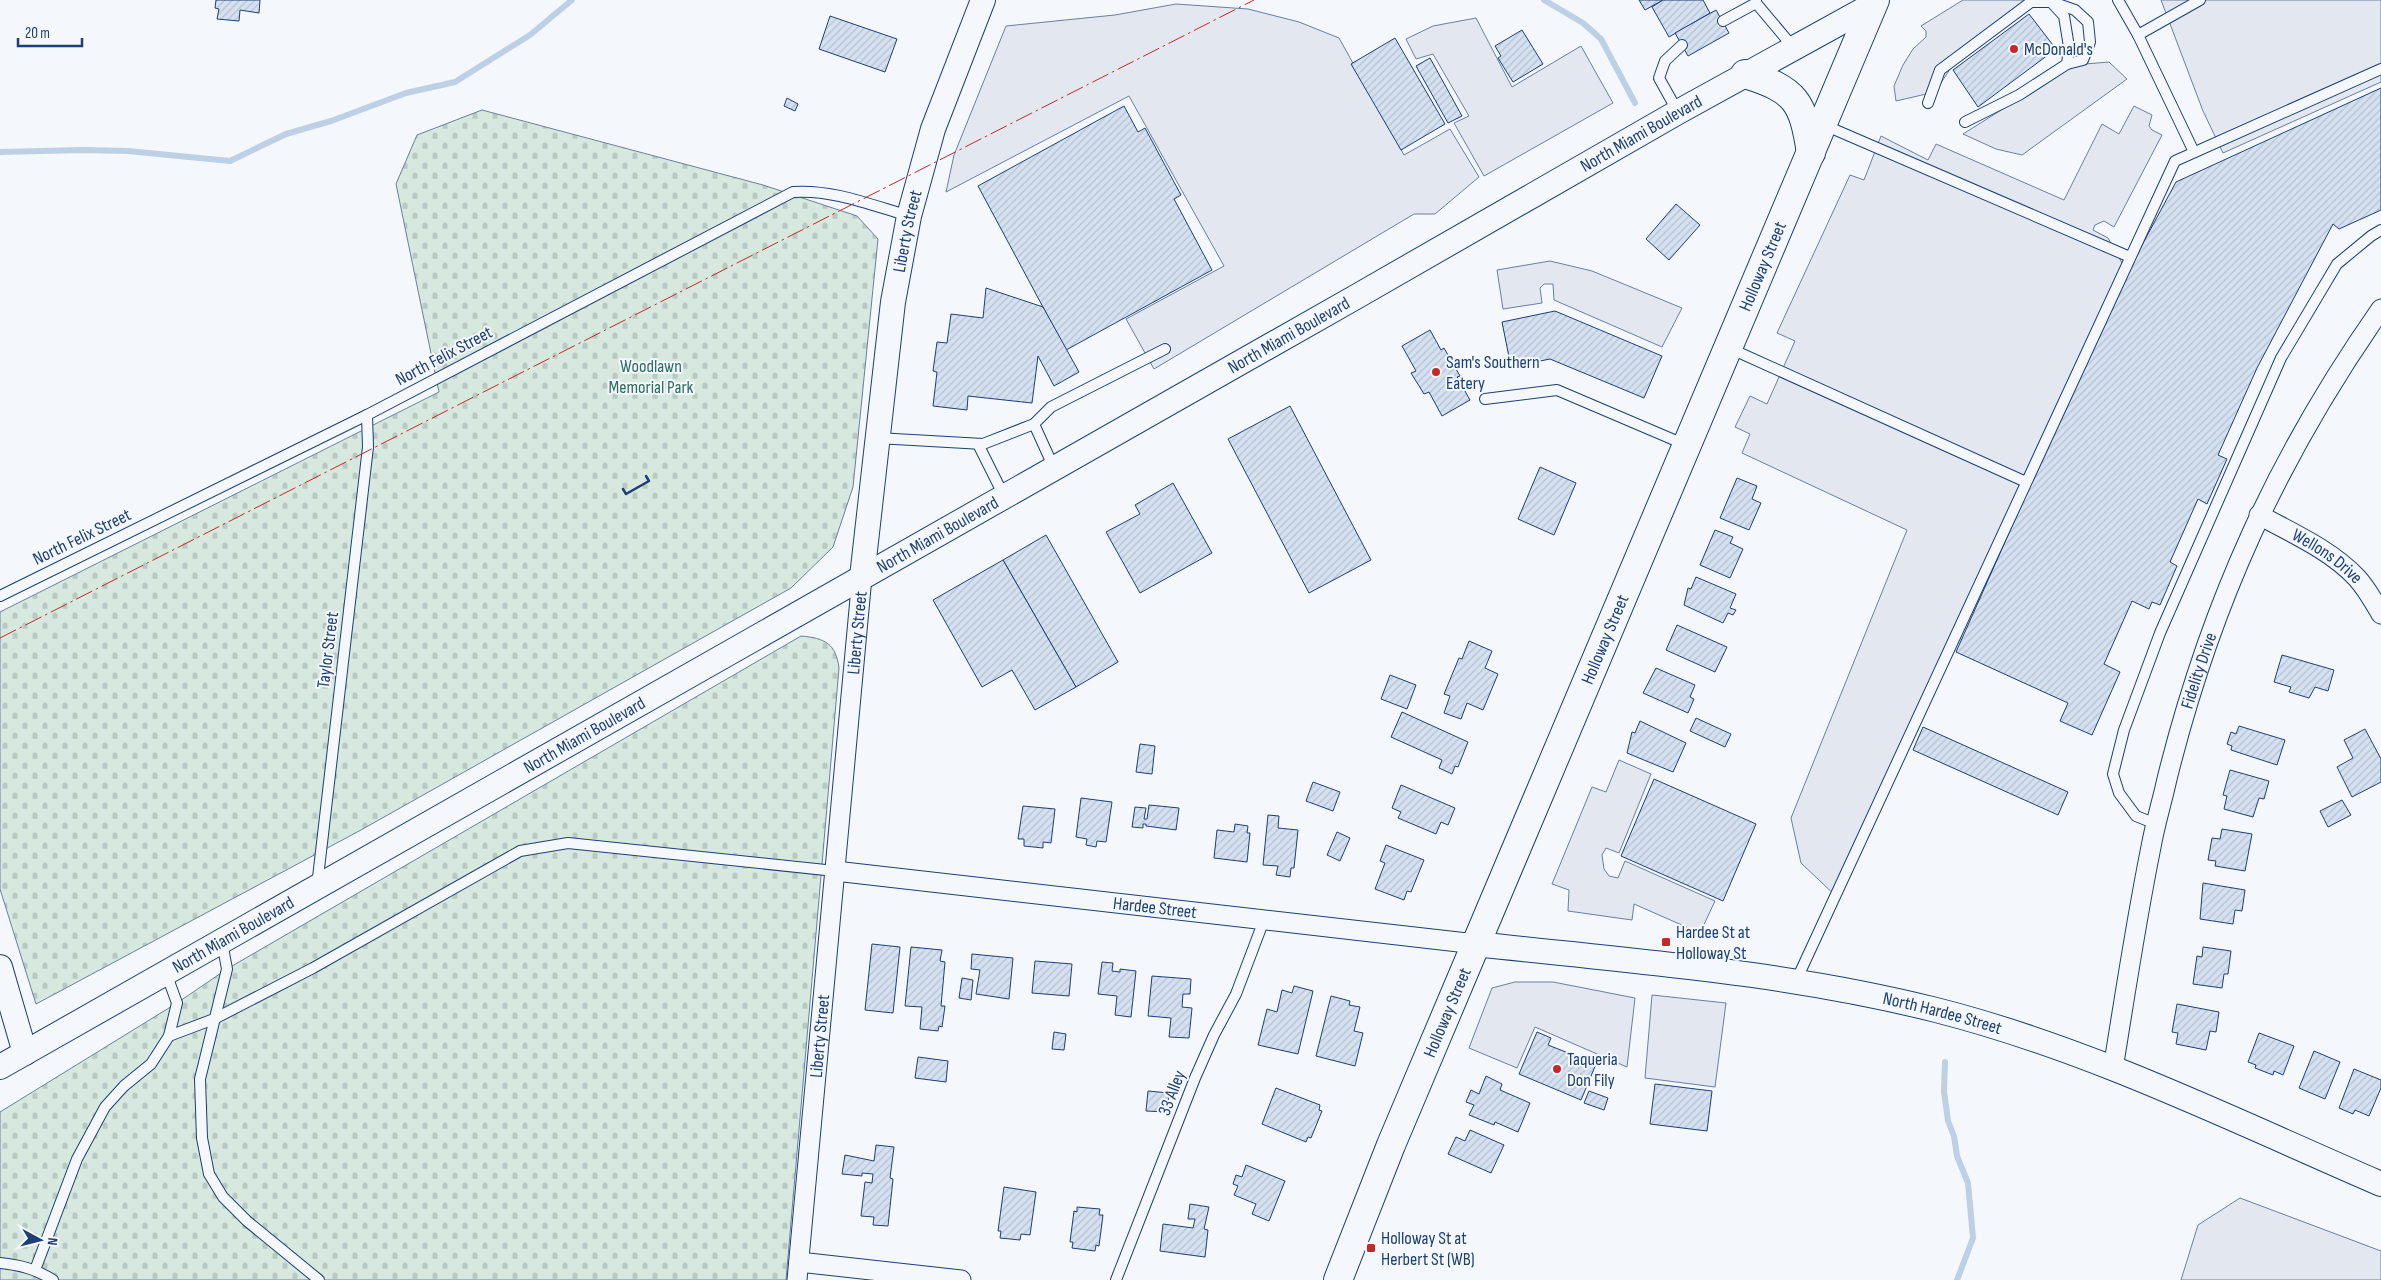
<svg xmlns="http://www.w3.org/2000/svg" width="2381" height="1280" viewBox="0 0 2381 1280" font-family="'Sofia Sans Condensed',sans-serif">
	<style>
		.cemetery { fill: url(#cemetery-stones); stroke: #687fa3 }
		.parking { fill: #e3e8f0; stroke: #687fa3 }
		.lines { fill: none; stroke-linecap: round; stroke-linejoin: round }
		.stream { stroke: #bed0e5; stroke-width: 6 }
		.building { fill: url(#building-hatch); stroke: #1d3f73 }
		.service-casing { stroke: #1d3f73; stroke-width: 12 }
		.minor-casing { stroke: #1d3f73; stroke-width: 21 }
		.tertiary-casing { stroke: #1d3f73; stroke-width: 26 }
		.primary-casing { stroke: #1d3f73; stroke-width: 30 }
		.service { stroke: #f4f7fb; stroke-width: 10 }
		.minor { stroke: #f4f7fb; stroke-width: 19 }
		.tertiary { stroke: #f4f7fb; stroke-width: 24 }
		.primary { stroke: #f4f7fb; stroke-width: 28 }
		.wall { stroke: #1d3f73; stroke-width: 2.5 }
		.power { stroke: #c62828; stroke-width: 1; stroke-dasharray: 18 4 2.5 4; stroke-linecap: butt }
		.poi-dot { fill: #c62828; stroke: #f4f7fb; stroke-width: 2 }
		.labels { text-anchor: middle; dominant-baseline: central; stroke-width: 4; stroke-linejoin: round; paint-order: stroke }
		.poi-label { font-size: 18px; fill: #1d3f73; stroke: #f4f7fb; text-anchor: start }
		.street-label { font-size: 18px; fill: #1d3f73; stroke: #f4f7fb }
		.park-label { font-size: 18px; fill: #2c6c60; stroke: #f4f7fb }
	</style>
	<defs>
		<pattern id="cemetery-stones" width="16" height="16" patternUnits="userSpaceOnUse" patternTransform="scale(1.25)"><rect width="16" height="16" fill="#d7e8df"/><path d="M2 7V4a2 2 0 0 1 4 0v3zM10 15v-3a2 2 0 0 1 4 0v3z" fill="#b8c8c3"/></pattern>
		<pattern id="building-hatch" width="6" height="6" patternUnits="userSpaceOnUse" patternTransform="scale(1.25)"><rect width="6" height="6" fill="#d5e0f0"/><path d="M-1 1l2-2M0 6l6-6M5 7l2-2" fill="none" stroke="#b6c1d1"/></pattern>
	</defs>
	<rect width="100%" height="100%" fill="#f4f7fb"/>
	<g class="cemetery">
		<polygon points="482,110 763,185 857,216 878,239 853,487 833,547 791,588 361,830 36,1004 0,889 0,612 439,392 396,184 417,135"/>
		<path d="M801 636C825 638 836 644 839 668L786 1280H0V1112L177 1003 227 969Z"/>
	</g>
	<g class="parking">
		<polygon points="1963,0 2044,0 2032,6 1954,63 1935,92 1896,101 1894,86 1903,65 1913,49 1926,37 1926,31 1921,26"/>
		<polygon points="2161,0 2381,0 2381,82 2223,153 2203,111"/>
		<polygon points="1176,4 1248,9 1299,22 1339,38 1404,155 1450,129 1479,177 1435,214 1414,214 1154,369 1126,319 1224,266 1129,96 946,192 954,155 1006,26 1115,15"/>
		<polygon points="1476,18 1512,87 1581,46 1613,103 1484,176 1454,123 1469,116 1433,54 1416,59 1406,39 1433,26"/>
		<polygon points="2109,62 2127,79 2022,155 1996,149 1963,134 2073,65"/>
		<polygon points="2134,106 2152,115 2149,126 2152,130 2162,135 2114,227 2104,221 2095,225 2093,230 2108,238 2126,270 1839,899 1801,863 1791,818 1907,530 1742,453 1750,434 1735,427 1750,396 1767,404 1795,341 1777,333 1850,175 1864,180 1881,136 1928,160 1936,144 2064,200 2102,124 2119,134"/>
		<polygon points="1550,261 1592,271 1682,308 1662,347 1554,300 1553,284 1544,284 1540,288 1542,303 1503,309 1497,270"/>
		<polygon points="1619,760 1651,774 1619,853 1606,848 1602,855 1604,869 1609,876 1618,878 1625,861 1715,901 1700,933 1634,904 1632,920 1568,911 1569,890 1552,884 1592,787 1606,792"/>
		<polygon points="1515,982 1553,982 1635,998 1627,1067 1535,1027 1517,1068 1469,1048 1492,988"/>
		<polygon points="1652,995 1726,1003 1715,1087 1645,1078"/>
		<polygon points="2240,1198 2381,1251 2381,1280 2181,1280 2198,1225"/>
	</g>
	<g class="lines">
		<g class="stream">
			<polyline points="1544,0 1583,23 1601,39 1635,103"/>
			<polyline points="0,152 83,150 128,151 230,161 286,134 331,121 406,93 455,82 530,35 572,0"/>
			<polyline points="1945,1062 1944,1091 1948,1121 1954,1136 1957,1156 1968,1183 1973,1238 1957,1280"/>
		</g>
	</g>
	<g class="building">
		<polygon points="216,0 260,0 259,13 240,10 239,21 217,19 219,9 215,8"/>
		<polygon points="1639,0 1663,0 1645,10"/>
		<polygon points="1663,0 1703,0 1710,13 1669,37 1652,7"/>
		<polygon points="1716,10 1729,33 1688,56 1675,33"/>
		<polygon points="2029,14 2056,49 1978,107 1953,70"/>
		<polygon points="830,16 897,39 885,72 819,49"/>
		<polygon points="1522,30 1543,64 1513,82 1498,58 1501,56 1495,46"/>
		<polygon points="1395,38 1445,124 1401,150 1351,64"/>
		<polygon points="1430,58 1462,116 1448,123 1416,66"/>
		<polygon points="2381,88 2381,210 2339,229 2333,224 2257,368 2218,455 2227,459 2207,504 2198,499 2170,562 2177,566 2160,605 2152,602 2149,609 2132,601 2104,664 2120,672 2092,735 2060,721 2068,703 1956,652 2114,297 2176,182"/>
		<polygon points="787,98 798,104 795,111 784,106"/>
		<polygon points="1124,106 1138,132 1145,128 1181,195 1174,199 1212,270 1066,350 978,186"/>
		<polygon points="1676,204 1700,225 1669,260 1646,239"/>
		<polygon points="986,288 1043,307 1079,372 1054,386 1038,356 1032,403 968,396 967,410 933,406 937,372 933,371 937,342 947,343 951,314 983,318"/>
		<polygon points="1555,311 1662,356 1644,398 1550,359 1511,367 1502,322"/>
		<polygon points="1430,330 1441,350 1444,348 1460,376 1457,377 1470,400 1442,416 1429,392 1424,394 1411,373 1416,371 1402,346"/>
		<polygon points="1290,406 1371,560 1309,593 1228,439"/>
		<polygon points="1540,467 1576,483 1554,535 1518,519"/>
		<polygon points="1737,478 1757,486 1752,499 1761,503 1749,530 1720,518"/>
		<polygon points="1173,483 1212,553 1140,593 1106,532 1140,514 1135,505"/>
		<polygon points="1715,530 1733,537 1730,543 1743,549 1730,578 1700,565"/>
		<polygon points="1046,535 1118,662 1076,687 1003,560"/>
		<polygon points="1003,560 1076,687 1035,710 1012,670 982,687 933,600"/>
		<polygon points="1696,577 1736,594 1730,608 1736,610 1733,615 1728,613 1723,623 1684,605 1688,588 1691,589"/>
		<polygon points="1677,625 1727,647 1715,672 1666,650"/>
		<polygon points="1469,641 1492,651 1485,668 1498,674 1483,710 1467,703 1461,719 1444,713 1450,696 1444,694 1459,658 1462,659"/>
		<polygon points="2282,655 2334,670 2328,691 2315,687 2309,698 2289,692 2291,687 2274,682"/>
		<polygon points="1656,668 1695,685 1690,697 1694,699 1688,713 1643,693"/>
		<polygon points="1390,675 1416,685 1407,709 1381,699"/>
		<polygon points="1402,712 1468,742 1458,767 1455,766 1452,774 1439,768 1442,760 1391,737"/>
		<polygon points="1696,718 1731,734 1725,747 1690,731"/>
		<polygon points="1640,721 1686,743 1673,772 1627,753 1632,732 1635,733"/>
		<polygon points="2239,726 2285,740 2277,765 2231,750 2232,746 2227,744 2231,732 2236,734"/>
		<polygon points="1923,727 2068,792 2058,815 1913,750"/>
		<polygon points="2365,729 2381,759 2381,782 2352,797 2337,767 2353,758 2344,740"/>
		<polygon points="1140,744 1155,746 1152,774 1136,772"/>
		<polygon points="2230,770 2269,781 2264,799 2259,798 2253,817 2224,809 2227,796 2223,795"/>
		<polygon points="1654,779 1756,824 1723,901 1621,856"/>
		<polygon points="1313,782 1340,792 1333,811 1306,801"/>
		<polygon points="1401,785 1455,808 1448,825 1441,822 1436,834 1398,818 1401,812 1392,808"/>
		<polygon points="1081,798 1112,802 1106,842 1097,841 1096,847 1086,845 1087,839 1076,837"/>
		<polygon points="2342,800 2351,815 2328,827 2320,811"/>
		<polygon points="1149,805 1179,808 1176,830 1146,826 1146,824 1143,824 1143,828 1132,827 1135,807 1146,808 1144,819 1147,819"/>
		<polygon points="1023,806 1055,809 1051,843 1043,842 1043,848 1024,846 1024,839 1018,839"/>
		<polygon points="1268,815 1279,816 1278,828 1298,830 1294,868 1291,868 1290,877 1276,875 1278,866 1263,865"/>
		<polygon points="1235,824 1248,826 1247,833 1250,833 1247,862 1214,858 1217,830 1234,832"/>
		<polygon points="2222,829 2252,834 2245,871 2215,866 2216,861 2208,860 2212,838 2220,839"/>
		<polygon points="1337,832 1350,838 1340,861 1327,855"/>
		<polygon points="1386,845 1424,860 1411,892 1407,891 1404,900 1375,889 1385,863 1380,861"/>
		<polygon points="2203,883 2245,890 2242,911 2235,910 2233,924 2200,919"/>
		<polygon points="872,944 900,947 893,1013 865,1010"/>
		<polygon points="911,947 942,950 940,961 945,962 941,1006 945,1006 942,1027 939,1026 938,1031 920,1029 922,1007 905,1006"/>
		<polygon points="2203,947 2231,951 2228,974 2224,974 2222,988 2193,984 2197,956 2202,957"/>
		<polygon points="972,954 1013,958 1009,999 976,994 980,970 971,969"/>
		<polygon points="1035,961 1072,964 1069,996 1032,993"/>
		<polygon points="1102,962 1113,963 1112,971 1120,972 1120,969 1136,971 1131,1017 1115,1015 1117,996 1098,994"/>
		<polygon points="1152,976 1191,979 1190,994 1183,994 1182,1007 1192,1008 1189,1038 1169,1037 1171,1018 1148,1016"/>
		<polygon points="962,978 973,980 971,1000 959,998"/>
		<polygon points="1294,986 1313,991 1298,1054 1258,1045 1267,1009 1277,1012 1282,990 1292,993"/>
		<polygon points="1331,996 1350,1001 1349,1005 1360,1007 1354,1031 1363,1033 1355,1066 1316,1056"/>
		<polygon points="2177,1004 2219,1012 2216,1032 2210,1031 2206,1050 2176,1044 2178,1033 2172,1032"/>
		<polygon points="1054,1032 1066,1034 1064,1050 1052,1049"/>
		<polygon points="1537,1032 1551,1038 1548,1045 1596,1064 1581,1100 1519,1074"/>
		<polygon points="2259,1033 2294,1046 2283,1075 2274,1071 2273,1075 2255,1068 2256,1065 2248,1062"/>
		<polygon points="2314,1051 2340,1062 2325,1099 2299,1088"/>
		<polygon points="918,1057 948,1061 946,1082 915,1078"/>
		<polygon points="2354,1069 2381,1080 2381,1088 2369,1116 2355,1110 2353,1114 2339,1108"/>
		<polygon points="1486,1076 1502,1084 1500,1090 1530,1103 1518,1132 1495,1122 1494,1125 1469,1115 1474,1105 1466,1102 1471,1090 1479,1094"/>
		<polygon points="1655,1084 1712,1091 1707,1131 1650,1124"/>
		<polygon points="1276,1088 1320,1105 1319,1110 1322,1111 1311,1138 1308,1137 1306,1142 1262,1124"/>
		<polygon points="1148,1091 1169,1093 1167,1112 1146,1111"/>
		<polygon points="1589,1091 1608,1098 1604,1110 1584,1103"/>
		<polygon points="1470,1130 1504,1145 1491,1173 1448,1154 1456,1137 1465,1141"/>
		<polygon points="876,1145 894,1147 890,1178 893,1179 888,1226 873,1225 874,1217 861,1216 865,1182 872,1183 873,1174 862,1173 862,1176 842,1174 845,1155 874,1161"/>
		<polygon points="1246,1165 1285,1181 1269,1221 1252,1214 1256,1204 1234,1195 1238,1186 1233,1184 1236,1175 1242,1177"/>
		<polygon points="1004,1187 1036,1192 1030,1235 1021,1234 1020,1240 1000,1238 1001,1231 998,1231"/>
		<polygon points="1190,1204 1209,1207 1204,1229 1208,1230 1205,1257 1160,1251 1163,1224 1193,1228 1195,1219 1188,1219"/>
		<polygon points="1077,1207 1100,1209 1099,1215 1103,1215 1099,1246 1096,1245 1095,1251 1072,1248 1073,1242 1070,1242 1074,1211 1077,1212"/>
	</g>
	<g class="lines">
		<g class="service-casing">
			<g id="service">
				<polyline points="1756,0 1756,3 1793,47"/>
				<polyline points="2118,0 2138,35 2194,152"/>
				<polyline points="2052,2 2075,10 2088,22 2090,42 2083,60 2067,64"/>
				<polyline points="1723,21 1756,3"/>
				<polyline points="2138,35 2200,0"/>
				<polyline points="1928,103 1940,70 2031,2 2051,2 2064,16 2069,47 2067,64 2019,95 1965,122"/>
				<polyline points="1678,112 1659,78 1665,61 1682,45"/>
				<polyline points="1824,125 2130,257"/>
				<polyline points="1729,348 2026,482"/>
				<polyline points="1485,399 1557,390 1686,445"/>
				<polyline points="1034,424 1054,468"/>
				<polyline points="877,438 983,444 1034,424 1051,407 1165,349"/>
				<polyline points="978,444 1004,496"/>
				<path d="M0 596 367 415 793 192C832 189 871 205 909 216"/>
				<polyline points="2156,824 2136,816 2119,793 2113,774 2124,730 2160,633 2281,358 2337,264 2371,236 2381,230"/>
				<polyline points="317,886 368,447 367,415"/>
				<polyline points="222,942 227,969 200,1079 202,1138 209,1174 223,1197 247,1221 319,1280"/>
				<polyline points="1796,981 2175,161 2381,69"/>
				<polyline points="169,1036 214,1019 313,968 520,851 568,843 835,871"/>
				<path d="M0 1263C20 1265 36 1269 53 1280"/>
				<polyline points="35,1270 77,1159 105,1107 124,1086 151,1064 169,1036 177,1003 166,973"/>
				<polyline points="1116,1280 1195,1078 1214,1035 1236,994 1264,920"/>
			</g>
		</g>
		<g class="minor-casing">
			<g id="minor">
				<path id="s1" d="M2259 515C2292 533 2331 550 2357 578 2367 589 2374 602 2381 614"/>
				<path id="s2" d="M835 871 1476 944"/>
				<path id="s3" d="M2113 1069C2125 995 2136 921 2151 847 2155 824 2162 802 2167 779 2210 605 2278 456 2381 309"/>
				<polyline points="799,1262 961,1280"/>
				<path id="s4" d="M797 1280 862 577"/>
			</g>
		</g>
		<g class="tertiary-casing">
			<g id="tertiary">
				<path id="s5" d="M862 577 893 302 909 216 933 129 983 0"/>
				<path id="s6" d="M1476 944C1630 961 1786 972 1936 1010 2090 1049 2235 1121 2381 1184"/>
				<polyline points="0,967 25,1053"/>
				<path id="s7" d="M0 1067 1354 298 1678 112 1874 4"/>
			</g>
		</g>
		<g class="primary-casing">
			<g id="primary">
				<path d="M1745 74C1796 90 1803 101 1811 153"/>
				<path id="s8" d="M1338 1280 1391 1145 1875 0"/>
			</g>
		</g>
		<use href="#service" class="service"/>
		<use href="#minor" class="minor"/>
		<use href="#tertiary" class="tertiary"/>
		<use href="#primary" class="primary"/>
		<polyline class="wall" points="623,489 626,494 649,481 646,476"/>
		<polyline class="power" points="0,638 1254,0"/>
	</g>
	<g class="poi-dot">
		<circle cx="2014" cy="49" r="5"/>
		<circle cx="1436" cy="372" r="5"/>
		<rect x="1661" y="937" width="10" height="10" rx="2.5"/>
		<circle cx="1557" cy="1069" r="5"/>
		<rect x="1366" y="1243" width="10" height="10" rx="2.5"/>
	</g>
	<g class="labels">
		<g class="poi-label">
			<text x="2024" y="49">McDonald's</text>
			<text x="1446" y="362">Sam's Southern<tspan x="1446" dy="21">Eatery</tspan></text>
			<text x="1676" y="932">Hardee St at<tspan x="1676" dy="21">Holloway St</tspan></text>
			<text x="1567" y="1059">Taqueria<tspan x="1567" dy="21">Don Fily</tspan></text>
			<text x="1381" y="1238">Holloway St at<tspan x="1381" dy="21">Herbert St (WB)</tspan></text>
		</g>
		<g class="street-label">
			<text stroke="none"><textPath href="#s7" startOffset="1888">North Miami Boulevard</textPath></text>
			<text stroke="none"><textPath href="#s5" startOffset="349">Liberty Street</textPath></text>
			<text stroke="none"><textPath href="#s8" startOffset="1099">Holloway Street</textPath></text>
			<text stroke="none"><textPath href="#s7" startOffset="1482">North Miami Boulevard</textPath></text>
			<text transform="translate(444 356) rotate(-28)">North Felix Street</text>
			<text stroke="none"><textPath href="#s7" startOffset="1078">North Miami Boulevard</textPath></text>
			<text transform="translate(82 537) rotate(-26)">North Felix Street</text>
			<text stroke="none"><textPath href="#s1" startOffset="80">Wellons Drive</textPath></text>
			<text stroke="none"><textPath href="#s4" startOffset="650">Liberty Street</textPath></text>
			<text stroke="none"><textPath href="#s8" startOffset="694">Holloway Street</textPath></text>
			<text transform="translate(328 650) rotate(-83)">Taylor Street</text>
			<text stroke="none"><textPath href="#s3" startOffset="408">Fidelity Drive</textPath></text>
			<text stroke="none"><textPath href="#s7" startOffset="672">North Miami Boulevard</textPath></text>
			<text stroke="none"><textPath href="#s2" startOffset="322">Hardee Street</textPath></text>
			<text stroke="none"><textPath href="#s7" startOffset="268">North Miami Boulevard</textPath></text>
			<text stroke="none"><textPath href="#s8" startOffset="289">Holloway Street</textPath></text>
			<text stroke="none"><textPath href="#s6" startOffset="472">North Hardee Street</textPath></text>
			<text stroke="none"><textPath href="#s4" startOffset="245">Liberty Street</textPath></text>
			<text transform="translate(1172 1093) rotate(-69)">33 Alley</text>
		</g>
		<g class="park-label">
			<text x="651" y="366">Woodlawn<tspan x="651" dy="21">Memorial Park</tspan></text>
		</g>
	</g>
	<g transform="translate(40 1240) rotate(97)" stroke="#f4f7fb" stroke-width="4" paint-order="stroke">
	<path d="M0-4L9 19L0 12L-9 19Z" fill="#1d3f73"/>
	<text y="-8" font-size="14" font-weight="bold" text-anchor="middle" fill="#1d3f73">N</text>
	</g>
	<path d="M18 38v8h64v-8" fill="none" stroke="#1d3f73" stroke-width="2.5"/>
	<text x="25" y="38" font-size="15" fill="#1d3f73" stroke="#f4f7fb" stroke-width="4" paint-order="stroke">20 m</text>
</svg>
